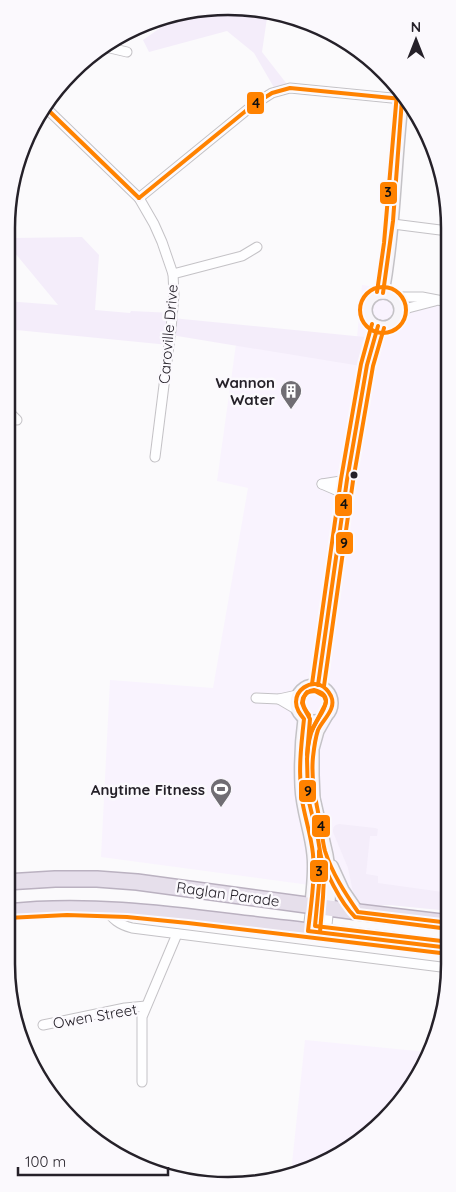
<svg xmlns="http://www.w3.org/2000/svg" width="456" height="1192" viewBox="0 0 456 1192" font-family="Quicksand,sans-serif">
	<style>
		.built { fill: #f9f3fe }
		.green { fill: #f4edfa }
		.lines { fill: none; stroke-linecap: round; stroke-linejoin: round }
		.street-casing { stroke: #c4c2c6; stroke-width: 11 }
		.secondary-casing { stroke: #c4c2c6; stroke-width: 14 }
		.highway-casing { stroke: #bab1c0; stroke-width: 18 }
		.street { stroke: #fefeff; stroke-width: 9 }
		.secondary { stroke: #f7f5f9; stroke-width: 11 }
		.highway { stroke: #e6dfeb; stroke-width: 15 }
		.bus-1-casing { stroke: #fbf9fd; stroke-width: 8 }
		.bus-2-casing { stroke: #fbf9fd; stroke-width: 8 }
		.bus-3-casing { stroke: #fbf9fd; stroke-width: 8 }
		.bus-1 { stroke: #ff8200; stroke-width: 4 }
		.bus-2 { stroke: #ff8200; stroke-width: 4 }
		.bus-3 { stroke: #ff8200; stroke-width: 4 }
		.bus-dot { fill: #252129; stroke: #fbf9fd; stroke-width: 2 }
		.labels { text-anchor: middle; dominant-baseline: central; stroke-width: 5; stroke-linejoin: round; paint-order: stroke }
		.street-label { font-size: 15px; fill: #252129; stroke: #fbf9fd }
		.poi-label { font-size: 15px; font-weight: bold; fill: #252129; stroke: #fbf9fd; text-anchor: end }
		.rim { fill: none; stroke: #252129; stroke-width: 2.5 }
		.line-badge { stroke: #fbf9fd; stroke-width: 2 }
		.pale-badge-label { font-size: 14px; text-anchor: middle; font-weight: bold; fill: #111 }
	</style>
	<rect width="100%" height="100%" fill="#fbfafc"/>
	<g class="built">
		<polygon points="362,285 448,298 450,904 101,857 110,680 213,688 248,488 217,481 236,344 355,358"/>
		<polygon points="305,1040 427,1052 404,1099 351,1149 291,1173"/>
	</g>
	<g class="green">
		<polygon points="197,9 267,18 262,52 290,88 276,91 254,53 227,31 149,52 143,40 177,16"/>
		<polygon points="82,237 99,255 95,310 130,313 131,311 173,313 172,318 375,338 367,367 171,335 169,345 6,329 6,301 58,305 10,247 14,238"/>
		<path d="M339 824 375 828 378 829 377 836H370L366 874 378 876V883L450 893V911L389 905 375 906 361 903 354 897 348 868 333 832C333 827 334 825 339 824Z"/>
	</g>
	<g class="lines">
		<g class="street-casing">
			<g id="street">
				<polyline points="103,48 110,48 127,52"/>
				<polyline points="45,107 139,198 154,224 162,242 173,274 174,295 171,329 155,457"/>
				<polyline points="139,198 253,105 272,93 290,88 402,99"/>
				<polyline points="393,224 448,231"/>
				<polyline points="173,274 242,256 257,247"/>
				<polyline points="394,297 422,297 448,302"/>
				<polyline points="400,313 408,308 435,301"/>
				<polyline points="6,409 17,420"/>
				<polyline points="322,484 347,480"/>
				<polyline points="322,484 345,494"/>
				<polyline points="256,698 279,699 297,695"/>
				<polyline points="279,699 296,709"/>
				<path d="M104 908C114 920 118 924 132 928L449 968"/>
				<polyline points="308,931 311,905"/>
				<polyline points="326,933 329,907"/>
				<polyline points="43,1025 125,1008 146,1006"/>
				<polyline points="142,1082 142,1017 177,934"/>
			</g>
		</g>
		<g class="secondary-casing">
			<g id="secondary">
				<path d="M383 293C395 227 395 161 403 94"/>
				<circle cx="383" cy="310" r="17"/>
				<circle cx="314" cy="703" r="18"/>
				<polyline points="318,685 340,525 347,480 367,365 378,326"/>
				<polyline points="326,717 318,731 313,749 313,775 314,798 327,855 330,876 329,907"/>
				<path d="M304 719C301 741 300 764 301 787 302 811 311 832 313 855 315 872 312 889 311 905"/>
				<polyline points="332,866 343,890 358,912"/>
			</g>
		</g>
		<g class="highway-casing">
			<g id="highway">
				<polyline points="6,882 55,879 97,879 137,882 358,912 450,923"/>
				<path d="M6 912C88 903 168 914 249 924 316 932 383 939 450 948"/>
			</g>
		</g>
		<use href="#street" class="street"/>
		<use href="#secondary" class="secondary"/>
		<use href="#highway" class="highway"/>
		<g class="bus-1-casing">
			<g id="bus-1">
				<polyline points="45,107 139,198"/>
				<polyline points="139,198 253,105 272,93 290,88 402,99"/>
				<polyline points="383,293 393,221 402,99"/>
				<polyline points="318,685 347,480 367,365 378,326"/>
				<path d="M450 923 358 912C345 893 332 873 325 851 322 840 322 829 319 817 315 797 311 778 313 757 314 748 315 739 318 730 323 719 337 709 331 696 329 692 325 687 320 685 309 681 296 690 296 702 296 709 300 714 304 719 301 746 298 773 302 800 305 818 311 835 313 854 315 880 311 905 308 931L450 948"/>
			</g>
		</g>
		<g class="bus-2-casing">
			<g id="bus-2">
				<circle cx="383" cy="310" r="23"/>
				<polyline points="324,686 353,481 373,366 384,328"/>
				<path d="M309 715C303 707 300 700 307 692L315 691 324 696 326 701 325 705 310 734 308 746 307 759 308 798 318 839 324 876 323 897 320 932"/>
				<polyline points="7,918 67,915 127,917 188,923 449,954"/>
			</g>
		</g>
		<g class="bus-3-casing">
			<g id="bus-3">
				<polyline points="377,292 384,243 397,93"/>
				<polyline points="312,684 341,479 361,364 372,324"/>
				<path d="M314 690C339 696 318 716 313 728 309 736 308 746 307 755L310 719 304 708 302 703 303 698 306 694 310 691Z"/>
				<path d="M449 929 355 917C340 902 325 871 319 851V884L315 926 450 942"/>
			</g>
		</g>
		<use href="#bus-1" class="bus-1"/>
		<use href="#bus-2" class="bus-2"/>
		<use href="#bus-3" class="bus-3"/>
	</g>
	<defs>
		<g id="building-pin" transform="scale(1.125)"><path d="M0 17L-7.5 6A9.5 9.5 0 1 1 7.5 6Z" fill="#706d73" stroke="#fbf9fd"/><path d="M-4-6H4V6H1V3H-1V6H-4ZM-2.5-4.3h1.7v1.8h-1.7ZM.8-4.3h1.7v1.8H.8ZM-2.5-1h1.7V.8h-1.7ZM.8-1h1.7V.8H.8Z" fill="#fff"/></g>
		<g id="stadium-pin" transform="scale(1.125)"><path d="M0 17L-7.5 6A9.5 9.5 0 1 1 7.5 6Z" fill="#706d73" stroke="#fbf9fd"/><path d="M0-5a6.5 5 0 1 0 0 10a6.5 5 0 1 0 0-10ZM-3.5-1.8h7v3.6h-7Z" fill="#fff"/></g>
	</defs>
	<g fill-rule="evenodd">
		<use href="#building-pin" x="291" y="391"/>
		<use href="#stadium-pin" x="221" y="789"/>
	</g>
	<circle class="bus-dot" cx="354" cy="475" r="4.5"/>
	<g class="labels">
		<g class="street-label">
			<text transform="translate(168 334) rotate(-85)">Caroville Drive</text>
			<text transform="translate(228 894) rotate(8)">Raglan Parade</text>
			<text transform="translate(95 1016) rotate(-10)">Owen Street</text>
		</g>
		<g class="poi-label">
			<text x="275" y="382">Wannon<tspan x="275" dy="17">Water</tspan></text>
			<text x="205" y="789">Anytime Fitness</text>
		</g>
	</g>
	<path d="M0 0H456V1192H0ZM228 15H228A213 213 0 0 1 441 228V964A213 213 0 0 1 228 1177H228A213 213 0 0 1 15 964V228A213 213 0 0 1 228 15Z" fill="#fbf9fd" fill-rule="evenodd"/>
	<path class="rim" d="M228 15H228A213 213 0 0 1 441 228V964A213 213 0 0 1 228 1177H228A213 213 0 0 1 15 964V228A213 213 0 0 1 228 15Z"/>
	<g class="line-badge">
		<rect x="246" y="91" width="19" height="24" rx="5" fill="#ff8200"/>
		<rect x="379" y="181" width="19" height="24" rx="5" fill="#ff8200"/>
		<rect x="334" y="493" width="19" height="24" rx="5" fill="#ff8200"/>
		<rect x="335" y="531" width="19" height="24" rx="5" fill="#ff8200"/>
		<rect x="298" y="779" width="19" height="24" rx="5" fill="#ff8200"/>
		<rect x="311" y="814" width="20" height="24" rx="5" fill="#ff8200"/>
		<rect x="309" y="859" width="20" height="24" rx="5" fill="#ff8200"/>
	</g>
	<g class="pale-badge-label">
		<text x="256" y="108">4</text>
		<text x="388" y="197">3</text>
		<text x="344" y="509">4</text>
		<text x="344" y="548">9</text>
		<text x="308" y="796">9</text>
		<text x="321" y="831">4</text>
		<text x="319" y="876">3</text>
	</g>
	<g transform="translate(416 40)" stroke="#fbf9fd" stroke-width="4" paint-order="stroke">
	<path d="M0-4L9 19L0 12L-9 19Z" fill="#252129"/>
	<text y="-8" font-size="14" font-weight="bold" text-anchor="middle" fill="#252129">N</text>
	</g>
	<path d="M18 1167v8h150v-8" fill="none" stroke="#252129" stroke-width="2.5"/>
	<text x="25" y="1167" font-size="15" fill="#252129" stroke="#fbf9fd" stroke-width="4" paint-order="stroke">100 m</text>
</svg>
